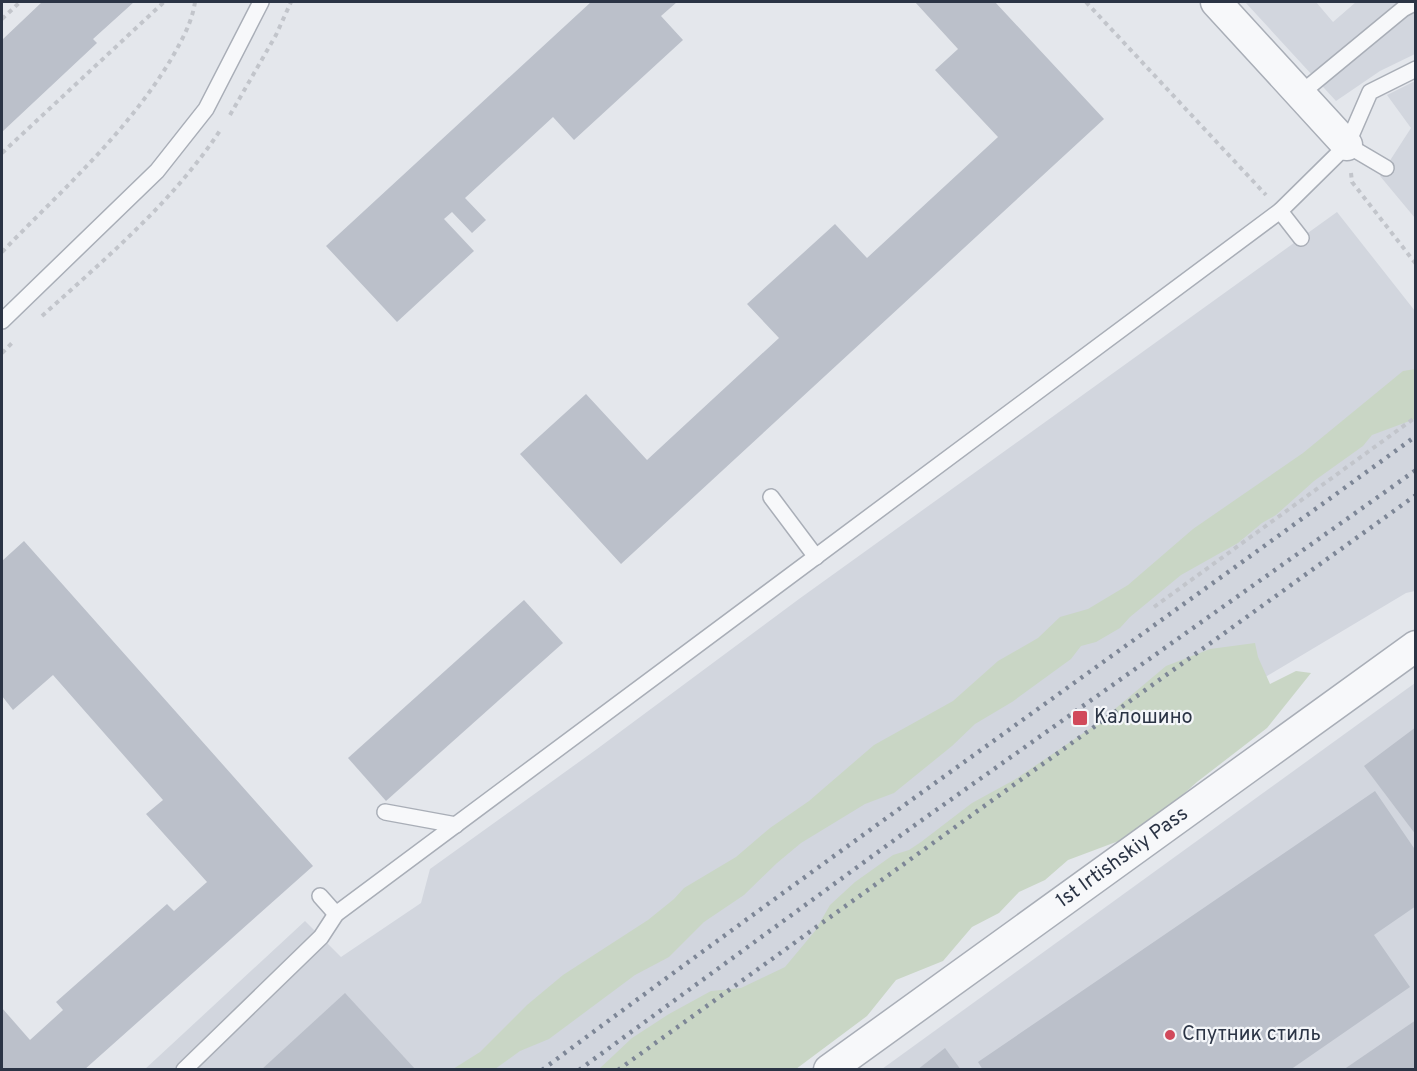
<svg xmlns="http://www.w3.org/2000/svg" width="1417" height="1071" viewBox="0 0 1417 1071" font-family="Overpass,sans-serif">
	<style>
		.built { fill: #d2d6de }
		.green { fill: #c9d6c5 }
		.building { fill: #bbc0ca }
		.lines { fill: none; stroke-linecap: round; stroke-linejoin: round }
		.lane-casing { stroke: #a9aeb7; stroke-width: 18 }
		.street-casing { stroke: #a9aeb7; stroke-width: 33 }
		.path { stroke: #c2c5cb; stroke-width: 4; stroke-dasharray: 4.5 4.5; stroke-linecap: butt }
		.lane { stroke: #f7f8fa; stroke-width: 15 }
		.street { stroke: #f7f8fa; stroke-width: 30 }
		.rail { stroke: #7d8696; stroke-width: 4.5; stroke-dasharray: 3 6; stroke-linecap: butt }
		.poi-dot { fill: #d1495b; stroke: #f4f6f9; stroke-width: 2 }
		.labels { text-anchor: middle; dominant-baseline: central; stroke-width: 4.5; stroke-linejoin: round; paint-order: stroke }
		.poi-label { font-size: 20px; fill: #2b3445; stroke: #f4f6f9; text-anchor: start }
		.street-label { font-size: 20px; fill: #2b3445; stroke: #f4f6f9 }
	</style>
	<rect width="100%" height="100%" fill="#e4e7ec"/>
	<g class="built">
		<polygon points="1245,2 1316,2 1333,22 1356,2 1415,2 1415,54 1380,71 1336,101"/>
		<polygon points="1415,81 1415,218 1380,176 1411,128 1387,95"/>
		<polygon points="1337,212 1415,311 1415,591 1406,593 1230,698 764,1069 144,1070 305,921 341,957 421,903 430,869 597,749 799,599"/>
		<polygon points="1415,683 1415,1069 882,1069"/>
	</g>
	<g class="green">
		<polygon points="1415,369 1415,419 1372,435 1363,446 1314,481 1276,515 1262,523 1238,543 1181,575 1130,617 1120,628 1096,642 1081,646 1071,659 1012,702 975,724 952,746 894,793 865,804 801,843 777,863 744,895 704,922 669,957 635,975 549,1039 520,1051 495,1069 453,1069 480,1052 527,1005 563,975 648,920 674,899 684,888 736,857 770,828 809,801 874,745 953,701 998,661 1038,638 1060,617 1088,609 1128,585 1193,529 1303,453 1403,371"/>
		<polygon points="1255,643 1258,657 1270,684 1296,671 1311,673 1267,728 1197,782 1140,833 1068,860 1045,880 1019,892 999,913 972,927 943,961 896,980 867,1016 796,1069 598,1070 632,1038 669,1014 711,991 741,988 785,967 815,931 830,905 855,882 893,855 909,850 921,842 972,803 1014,780 1097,724 1166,666 1210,649"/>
	</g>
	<g class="building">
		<polygon points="42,2 134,2 93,39 97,43 2,132 2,40"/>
		<polygon points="591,2 677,2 661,16 683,40 574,140 553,117 465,198 486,220 472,233 452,212 444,219 474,251 397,322 326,246"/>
		<polygon points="915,2 995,2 1104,119 621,564 520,454 586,394 647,460 779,338 747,304 835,224 867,258 998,137 935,70 958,49"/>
		<polygon points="24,541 313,866 84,1070 2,1070 2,1008 30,1040 63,1010 56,1002 167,904 174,911 207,882 146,814 163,800 53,675 13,710 2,696 2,561"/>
		<polygon points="524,600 563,643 386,801 348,758"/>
		<polygon points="1416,727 1416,835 1364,766"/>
		<polygon points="1375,791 1416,851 1416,906 1374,935 1410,987 1290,1070 983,1070 978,1062"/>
		<polygon points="345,993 416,1070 261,1070"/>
		<polygon points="1416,1020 1416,1070 1343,1070"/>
		<polygon points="945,1048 961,1070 917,1070"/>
	</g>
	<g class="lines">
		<g class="lane-casing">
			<g id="lane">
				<polyline points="1300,94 1403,9 1416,2"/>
				<polyline points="1347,145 1386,168"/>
				<polyline points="1280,211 1301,238"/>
				<polyline points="2,321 157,171 206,109 261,2"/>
				<polyline points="771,497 816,557"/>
				<polyline points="385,812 456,825"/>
				<polyline points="320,896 336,914"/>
				<polyline points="184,1070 321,937 336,914 1280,211 1347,145 1370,92 1416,69"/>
			</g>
		</g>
		<g class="street-casing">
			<g id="street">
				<polyline points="1216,2 1347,145"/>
				<path id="s1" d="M829 1070 1416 646"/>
			</g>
		</g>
		<g class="path">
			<polyline points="1086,2 1266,195"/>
			<polyline points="2,19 20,2"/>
			<polyline points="230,115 276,35 291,2"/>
			<polyline points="2,153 164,2"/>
			<polyline points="1351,173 1352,182 1416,264"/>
			<path d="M2 252C62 190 129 131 173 56 183 38 192 22 195 2"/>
			<path d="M42 316C106 258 174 201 221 129"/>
			<polyline points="2,353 14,341"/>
			<polyline points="1154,607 1416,417"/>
		</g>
		<use href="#lane" class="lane"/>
		<use href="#street" class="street"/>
		<g class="rail">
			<path d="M542 1070C831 855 1125 648 1416 436"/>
			<polyline points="579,1070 915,825 1416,470"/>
			<polyline points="618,1070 1416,495"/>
		</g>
	</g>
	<g class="poi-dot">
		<rect x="1072" y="710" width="16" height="16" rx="3"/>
		<circle cx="1170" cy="1035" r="6"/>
	</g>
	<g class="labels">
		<g class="poi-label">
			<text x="1094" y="718">Калошино</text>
			<text x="1182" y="1035">Спутник стиль</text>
		</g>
		<g class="street-label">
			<text stroke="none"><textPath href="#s1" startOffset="362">1st Irtishskiy Pass</textPath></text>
		</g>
	</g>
	<rect width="1417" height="1071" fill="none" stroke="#2b3445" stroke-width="6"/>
</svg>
